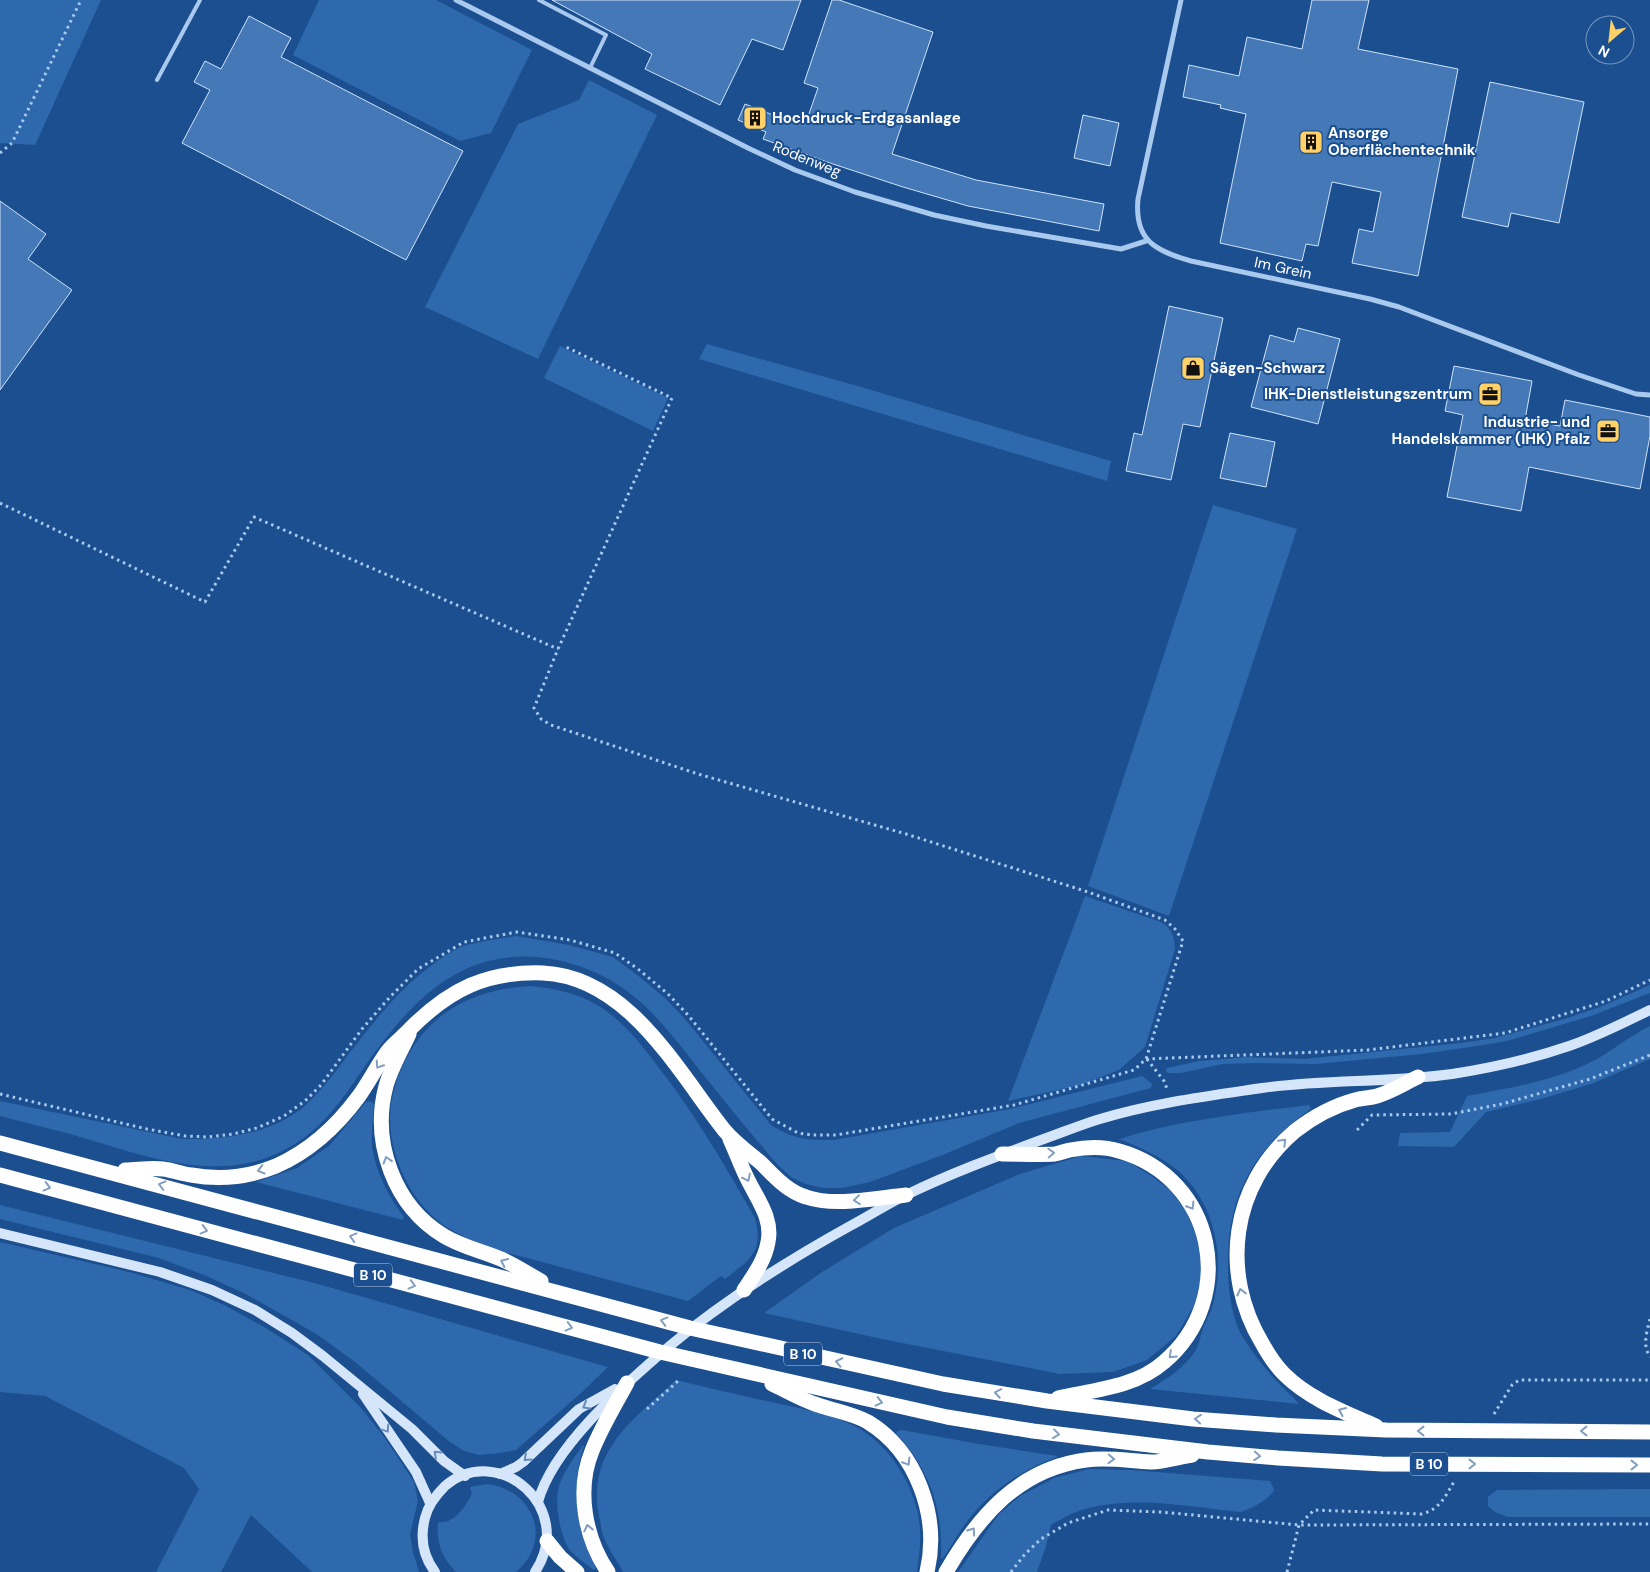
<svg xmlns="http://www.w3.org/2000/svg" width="1650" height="1572" viewBox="0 0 1650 1572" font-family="'DM Sans',sans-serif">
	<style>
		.green { fill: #2e69ad }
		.building { fill: #4478b7; stroke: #cfe3fa }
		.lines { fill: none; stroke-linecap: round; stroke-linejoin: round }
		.path { stroke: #a9c9ee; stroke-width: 3; stroke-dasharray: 2.5 4; stroke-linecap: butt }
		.lane { stroke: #a9c9ee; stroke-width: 4 }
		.street { stroke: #a9c9ee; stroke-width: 5 }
		.secondary { stroke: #d6e6fa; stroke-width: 10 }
		.highway { stroke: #fff; stroke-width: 15 }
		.oneway { stroke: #829ec1 }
		.oneway2 { stroke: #668bba }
		.labels { text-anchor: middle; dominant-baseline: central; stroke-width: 4; stroke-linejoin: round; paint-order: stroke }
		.shield { fill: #1b4f8f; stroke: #bbcadd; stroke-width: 1 }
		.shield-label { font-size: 14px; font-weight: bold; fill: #fff }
		.poi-label { font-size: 15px; font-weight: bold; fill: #fff; stroke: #1b4f8f; text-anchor: start }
		.street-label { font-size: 15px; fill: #fff; stroke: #1b4f8f }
	</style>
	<rect width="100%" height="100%" fill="#1b4f8f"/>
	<g class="green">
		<polygon points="0,0 101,0 35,145 0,143"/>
		<polygon points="319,0 436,0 532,50 491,133 460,141 293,55"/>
		<polygon points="589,80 657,115 538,359 425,307 518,124 579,100"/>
		<polygon points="707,344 861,387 1111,461 1107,481 699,359"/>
		<polygon points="560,346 668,398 653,431 544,378"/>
		<polygon points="1213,505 1297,529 1169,916 1088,886"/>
		<path d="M1085 896 1161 922C1172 928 1174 937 1175 949L1145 1047 1119 1070 1081 1085 1008 1101Z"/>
		<path d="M516 936 569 945 613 957 636 974 665 998 685 1019 771 1125C796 1140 806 1140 834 1140L1010 1109 1142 1076 1152 1084 1151 1088 1019 1123 945 1154 870 1182 842 1188H823L806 1184 791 1177 777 1164C751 1134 726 1103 701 1072 683 1049 666 1026 645 1006 600 963 527 942 468 968 434 983 408 1010 385 1039 347 1087 329 1135 266 1158 204 1181 130 1151 70 1134 47 1128 23 1122 0 1116V1101L182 1139C226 1140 273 1134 307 1104 324 1088 337 1069 351 1051 369 1028 387 1005 408 985 420 974 447 952 463 946 480 941 499 939 516 936Z"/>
		<polygon points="1650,985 1650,993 1591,1016 1507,1041 1477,1046 1422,1054 1316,1064 1255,1063 1223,1064 1181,1073 1168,1073 1166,1071 1167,1068 1199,1061 1247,1057 1304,1059 1461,1043 1495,1038 1564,1019 1600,1007"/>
		<path d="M530 986C554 988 578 993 599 1006 624 1022 641 1044 659 1068 696 1115 725 1166 755 1218 764 1252 750 1260 725 1279L721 1276 688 1301 493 1249C475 1242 458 1235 442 1224 410 1200 390 1157 390 1118 391 1084 408 1046 433 1023 460 998 494 988 530 986Z"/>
		<path d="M1650 1026V1059L1591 1084 1541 1099 1486 1112 1454 1147 1398 1146 1400 1133 1450 1132 1467 1096C1508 1088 1549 1082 1587 1064 1609 1054 1627 1037 1650 1026Z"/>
		<path d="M370 1101 374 1104C373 1117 371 1133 372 1147 376 1172 389 1198 404 1217L403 1220 256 1182 297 1168 329 1146 366 1102Z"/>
		<path d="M1309 1105 1311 1109C1253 1149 1227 1196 1228 1267 1228 1289 1231 1314 1241 1334 1250 1349 1261 1364 1273 1377 1281 1387 1291 1394 1299 1404L1150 1389C1167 1379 1185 1367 1196 1350 1199 1343 1201 1335 1203 1328 1207 1319 1212 1310 1214 1300 1223 1261 1217 1220 1194 1188 1176 1163 1147 1150 1119 1139 1180 1120 1245 1113 1309 1105Z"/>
		<polygon points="1081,1156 1127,1161 1150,1175 1169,1189 1185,1209 1195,1232 1200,1254 1201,1279 1194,1306 1176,1336 1147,1360 1113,1372 1060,1374 882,1339 764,1313 822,1272 894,1228 1020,1174"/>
		<polygon points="0,1205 318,1284 608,1367 580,1394 516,1450 500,1453 479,1455 464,1451 450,1442 355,1362 318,1335 246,1294 204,1275 159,1258 0,1219"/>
		<polygon points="0,1242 129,1272 190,1290 224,1305 264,1327 308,1355 361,1408 385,1438 414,1482 418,1501 410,1534 413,1552 419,1572 312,1572 251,1515 221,1572 156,1572 199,1489 184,1468 45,1396 0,1392"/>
		<path d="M676 1380C709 1388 743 1396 776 1403 806 1410 841 1415 866 1433 895 1453 917 1492 920 1527 921 1542 919 1557 917 1572H623C617 1561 609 1550 604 1538 601 1531 601 1523 599 1516 586 1451 634 1419 676 1380Z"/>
		<path d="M902 1430 979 1444 1057 1456V1457C1016 1472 985 1495 961 1530 954 1540 949 1551 942 1559L941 1558C943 1508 930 1471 896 1433L898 1431Z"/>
		<path d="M583 1445 584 1446C570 1489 577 1528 596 1568L594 1570C586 1564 577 1558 570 1550 560 1537 554 1502 559 1486 564 1471 574 1458 583 1445Z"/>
		<path d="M1089 1469 1131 1470 1270 1481 1274 1490C1268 1501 1252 1508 1241 1512 1188 1507 1130 1494 1079 1511 1069 1514 1060 1520 1051 1525L1046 1546 1037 1572H958L999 1514 1020 1496 1054 1478Z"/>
		<path d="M487 1484C533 1489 554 1540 516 1572H456C442 1558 436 1543 438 1522 455 1524 464 1508 472 1494L470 1487Z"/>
		<polygon points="1650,1489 1650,1517 1508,1517 1495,1512 1488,1506 1488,1497 1497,1490"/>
	</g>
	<g class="building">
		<polygon points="552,0 801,0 783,50 752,39 720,105 645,69 652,54"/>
		<polygon points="832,0 839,0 933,32 892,154 976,180 1104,204 1099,231 968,206 903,187 827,162 763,139 766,132 738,120 745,104 773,115 805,125 818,88 804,83"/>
		<polygon points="1312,0 1369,0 1358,49 1458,69 1418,276 1352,263 1359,229 1373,232 1381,192 1332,182 1318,246 1306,244 1302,261 1220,243 1246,114 1220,108 1221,105 1183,97 1189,65 1239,76 1247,37 1302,49"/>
		<polygon points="249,16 291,38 281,57 463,151 406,260 182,143 210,90 194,82 205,61 221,69"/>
		<polygon points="1490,82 1584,102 1559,223 1511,213 1508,227 1462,217"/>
		<polygon points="1083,115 1119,123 1110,166 1074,158"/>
		<polygon points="0,201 46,234 28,259 72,290 0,390"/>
		<polygon points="1169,306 1223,318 1200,427 1183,424 1171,480 1126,471 1134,433 1142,435"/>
		<polygon points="1298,328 1340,339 1318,424 1251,407 1270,335 1294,342"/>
		<polygon points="1454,366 1532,381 1525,420 1560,426 1565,400 1650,417 1650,436 1640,489 1529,467 1521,511 1447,497 1463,415 1445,411"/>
		<polygon points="1230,433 1275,442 1266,487 1220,478"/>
	</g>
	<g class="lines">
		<g class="path">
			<polyline points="0,153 12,143 81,0"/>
			<polyline points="0,503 205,602 254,517 558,649"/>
			<polyline points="1146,1059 1368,1050 1505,1033 1606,1001 1650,980"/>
			<polyline points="1147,1059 1164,1081 1167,1089"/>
			<polyline points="0,1094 147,1129 185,1136 208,1137 233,1134 257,1128 284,1116 305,1101 321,1085 362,1029 390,997 418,969 464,942 517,932 570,940 615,953 638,969 668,994 688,1015 772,1119 798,1133 812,1135 836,1135 1014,1105 1134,1070 1146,1059 1183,941 1175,929 1165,920 1088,892 906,834 698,774 551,725 541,719 534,708 558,649 672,398 564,346"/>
			<polyline points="1357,1130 1372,1115 1451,1114 1502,1104 1590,1079 1650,1055"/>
			<path d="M1650 1319C1647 1332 1642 1345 1650 1357"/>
			<polyline points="647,1409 678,1381"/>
			<polyline points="1494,1414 1512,1385 1519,1380 1650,1380"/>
			<polyline points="1011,1572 1025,1554 1041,1539 1068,1523 1108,1510 1161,1512 1299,1525 1650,1524"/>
			<path d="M1287 1572 1299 1525 1314 1510 1421 1514C1440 1510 1446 1495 1455 1480"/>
		</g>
		<g class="lane">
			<polyline points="539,0 606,35 590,68"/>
			<polyline points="157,80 200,0"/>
		</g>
		<g class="street">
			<polyline points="456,0 748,148 795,170 855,192 934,215 986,226 1121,249 1146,241"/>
			<path d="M1181 0 1138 199C1134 241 1156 251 1191 261L1370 299 1399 307 1579 375 1636 394 1650 395"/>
		</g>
		<g class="secondary">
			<polyline points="0,1233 160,1272 212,1290 255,1310 292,1333 323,1356 412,1429 444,1461 465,1476"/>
			<polyline points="363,1394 416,1472 430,1503"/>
			<polyline points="500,1474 516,1467 523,1462 579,1409 615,1389"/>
			<path d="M538 1502C552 1448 624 1385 666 1349 723 1301 785 1262 850 1226 869 1216 887 1204 906 1195 949 1174 995 1157 1041 1140 1061 1133 1080 1125 1100 1119 1153 1103 1208 1096 1262 1088 1325 1079 1389 1083 1452 1074 1491 1068 1531 1059 1569 1046 1596 1037 1623 1023 1650 1010"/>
			<path d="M435 1572C423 1556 420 1537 425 1518 428 1505 436 1495 445 1486 498 1441 577 1508 535 1572"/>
		</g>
		<g class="highway">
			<path d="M409 1034C401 1051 391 1068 386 1086 371 1142 394 1206 444 1236 462 1247 482 1251 501 1259 515 1265 528 1274 541 1281"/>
			<path d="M730 1139C736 1152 741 1166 747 1178 757 1199 773 1218 768 1242 765 1260 754 1275 744 1290"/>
			<polyline points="0,1143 690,1328 943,1384 1047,1401 1193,1419 1276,1425 1386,1430 1650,1432"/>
			<path d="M1002 1154C1020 1154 1038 1155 1055 1154 1060 1153 1065 1151 1070 1150 1086 1147 1103 1146 1119 1151 1215 1178 1239 1298 1164 1362 1136 1387 1094 1390 1058 1398"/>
			<path d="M125 1170C137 1170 151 1167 163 1169 172 1170 182 1174 191 1175 219 1180 249 1177 276 1166 310 1151 337 1126 359 1096 369 1082 377 1066 387 1052 394 1043 404 1036 411 1028 450 989 487 971 543 973 629 977 678 1072 725 1131 735 1143 749 1153 761 1163 775 1177 787 1191 806 1197 835 1207 876 1198 906 1195"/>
			<polyline points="0,1175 660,1352 947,1417 1033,1431 1208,1452 1278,1458 1382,1464 1650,1465"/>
			<path d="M772 1384C787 1391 802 1400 818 1405 835 1411 852 1413 868 1422 917 1452 940 1517 927 1572"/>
			<path d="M1376 1426C1344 1412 1309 1399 1284 1374 1275 1365 1268 1354 1262 1343 1220 1273 1231 1185 1295 1131 1313 1117 1333 1106 1355 1100 1362 1098 1370 1098 1377 1096 1391 1092 1405 1083 1418 1077"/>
			<polyline points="547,1541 560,1557 577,1572"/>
			<path d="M608 1572C585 1538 576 1490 592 1451 601 1428 615 1405 627 1383"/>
			<path d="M946 1572C978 1517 1018 1469 1086 1460 1108 1457 1129 1461 1151 1462 1164 1462 1179 1457 1192 1455"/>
		</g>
	</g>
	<defs><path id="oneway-chevron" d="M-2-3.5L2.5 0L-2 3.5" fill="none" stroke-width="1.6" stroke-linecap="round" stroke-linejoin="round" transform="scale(1.25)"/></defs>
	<g class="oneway">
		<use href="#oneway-chevron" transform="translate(379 1065) rotate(123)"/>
		<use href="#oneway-chevron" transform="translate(1283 1142) rotate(-45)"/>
		<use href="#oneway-chevron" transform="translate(1051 1153) rotate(-3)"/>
		<use href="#oneway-chevron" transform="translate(387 1160) rotate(-107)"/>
		<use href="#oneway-chevron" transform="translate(261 1170) rotate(164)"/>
		<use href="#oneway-chevron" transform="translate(747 1178) rotate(64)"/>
		<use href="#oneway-chevron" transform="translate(162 1185) rotate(-165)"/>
		<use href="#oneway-chevron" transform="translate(47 1187) rotate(15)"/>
		<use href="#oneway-chevron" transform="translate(857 1200) rotate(174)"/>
		<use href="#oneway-chevron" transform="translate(1191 1206) rotate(58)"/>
		<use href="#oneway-chevron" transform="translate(204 1230) rotate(15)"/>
		<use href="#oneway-chevron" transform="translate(353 1237) rotate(-165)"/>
		<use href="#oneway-chevron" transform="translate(504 1262) rotate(-155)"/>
		<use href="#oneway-chevron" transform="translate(412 1285) rotate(15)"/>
		<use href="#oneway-chevron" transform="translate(1241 1292) rotate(-104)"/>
		<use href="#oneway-chevron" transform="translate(664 1321) rotate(-165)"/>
		<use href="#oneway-chevron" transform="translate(569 1327) rotate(15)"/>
		<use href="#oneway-chevron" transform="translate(1172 1355) rotate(137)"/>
		<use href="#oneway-chevron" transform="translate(839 1362) rotate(-168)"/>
		<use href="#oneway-chevron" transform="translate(998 1393) rotate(-170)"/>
		<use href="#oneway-chevron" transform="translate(879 1402) rotate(13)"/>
		<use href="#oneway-chevron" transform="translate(1342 1411) rotate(-156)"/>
		<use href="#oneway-chevron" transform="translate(1198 1419) rotate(-175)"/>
		<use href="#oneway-chevron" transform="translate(1421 1431) rotate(-180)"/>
		<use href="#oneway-chevron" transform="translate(1584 1431) rotate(-180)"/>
		<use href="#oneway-chevron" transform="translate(1056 1434) rotate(7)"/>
		<use href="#oneway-chevron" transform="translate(1257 1456) rotate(4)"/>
		<use href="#oneway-chevron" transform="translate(1111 1459) rotate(2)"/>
		<use href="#oneway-chevron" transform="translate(907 1462) rotate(58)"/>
		<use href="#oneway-chevron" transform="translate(1472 1464)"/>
		<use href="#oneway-chevron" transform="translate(1634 1465)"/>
		<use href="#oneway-chevron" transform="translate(588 1528) rotate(-103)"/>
		<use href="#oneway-chevron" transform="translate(972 1531) rotate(-54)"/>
	</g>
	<g class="oneway2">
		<use href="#oneway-chevron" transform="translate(586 1406) rotate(150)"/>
		<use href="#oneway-chevron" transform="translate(386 1429) rotate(56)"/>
		<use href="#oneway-chevron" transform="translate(437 1454) rotate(-137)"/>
		<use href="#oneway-chevron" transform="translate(527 1458) rotate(138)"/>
	</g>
	<defs>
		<g id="building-square" transform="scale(1.25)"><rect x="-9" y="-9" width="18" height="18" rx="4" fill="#ffd166" stroke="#1b4f8f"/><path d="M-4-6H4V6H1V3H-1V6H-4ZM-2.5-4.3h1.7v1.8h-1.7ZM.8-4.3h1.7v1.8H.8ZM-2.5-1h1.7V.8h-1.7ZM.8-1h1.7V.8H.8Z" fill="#111"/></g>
		<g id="shop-square" transform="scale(1.25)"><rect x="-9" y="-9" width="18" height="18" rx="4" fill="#ffd166" stroke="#1b4f8f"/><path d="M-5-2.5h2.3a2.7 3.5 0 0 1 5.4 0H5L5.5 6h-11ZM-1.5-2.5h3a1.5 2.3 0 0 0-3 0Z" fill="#111"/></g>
		<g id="office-square" transform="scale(1.25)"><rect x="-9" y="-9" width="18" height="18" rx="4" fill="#ffd166" stroke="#1b4f8f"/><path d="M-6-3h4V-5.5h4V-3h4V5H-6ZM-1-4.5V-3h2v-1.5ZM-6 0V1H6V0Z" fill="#111"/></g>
	</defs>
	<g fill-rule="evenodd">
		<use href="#building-square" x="755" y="118"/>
		<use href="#building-square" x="1311" y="142"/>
		<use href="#shop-square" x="1193" y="368"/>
		<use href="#office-square" x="1490" y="394"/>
		<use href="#office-square" x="1608" y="431"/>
	</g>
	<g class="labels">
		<g class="shield">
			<rect x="354" y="1263.5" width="38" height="23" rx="4"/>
			<rect x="784" y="1342.5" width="38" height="23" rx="4"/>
			<rect x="1410" y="1452.5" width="38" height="23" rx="4"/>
		</g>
		<g class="shield-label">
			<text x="373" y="1275">B 10</text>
			<text x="803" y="1354">B 10</text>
			<text x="1429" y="1464">B 10</text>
		</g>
		<g class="poi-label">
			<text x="772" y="118">Hochdruck-Erdgasanlage</text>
			<text x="1328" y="133">Ansorge<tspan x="1328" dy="17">Oberflächentechnik</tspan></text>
			<text x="1210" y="368">Sägen-Schwarz</text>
			<text x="1472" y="394" text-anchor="end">IHK-Dienstleistungszentrum</text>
			<text x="1590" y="422" text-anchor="end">Industrie- und<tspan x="1590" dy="17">Handelskammer (IHK) Pfalz</tspan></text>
		</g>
		<g class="street-label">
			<text transform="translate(807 159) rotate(22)">Rodenweg</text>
			<text transform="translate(1283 268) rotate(12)">Im Grein</text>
		</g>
	</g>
	<g transform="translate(1610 40) rotate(208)"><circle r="24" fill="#1b4f8f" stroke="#7695bc"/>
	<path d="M0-4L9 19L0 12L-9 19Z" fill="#ffd166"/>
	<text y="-8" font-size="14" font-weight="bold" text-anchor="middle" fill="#ffffff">N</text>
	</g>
</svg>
